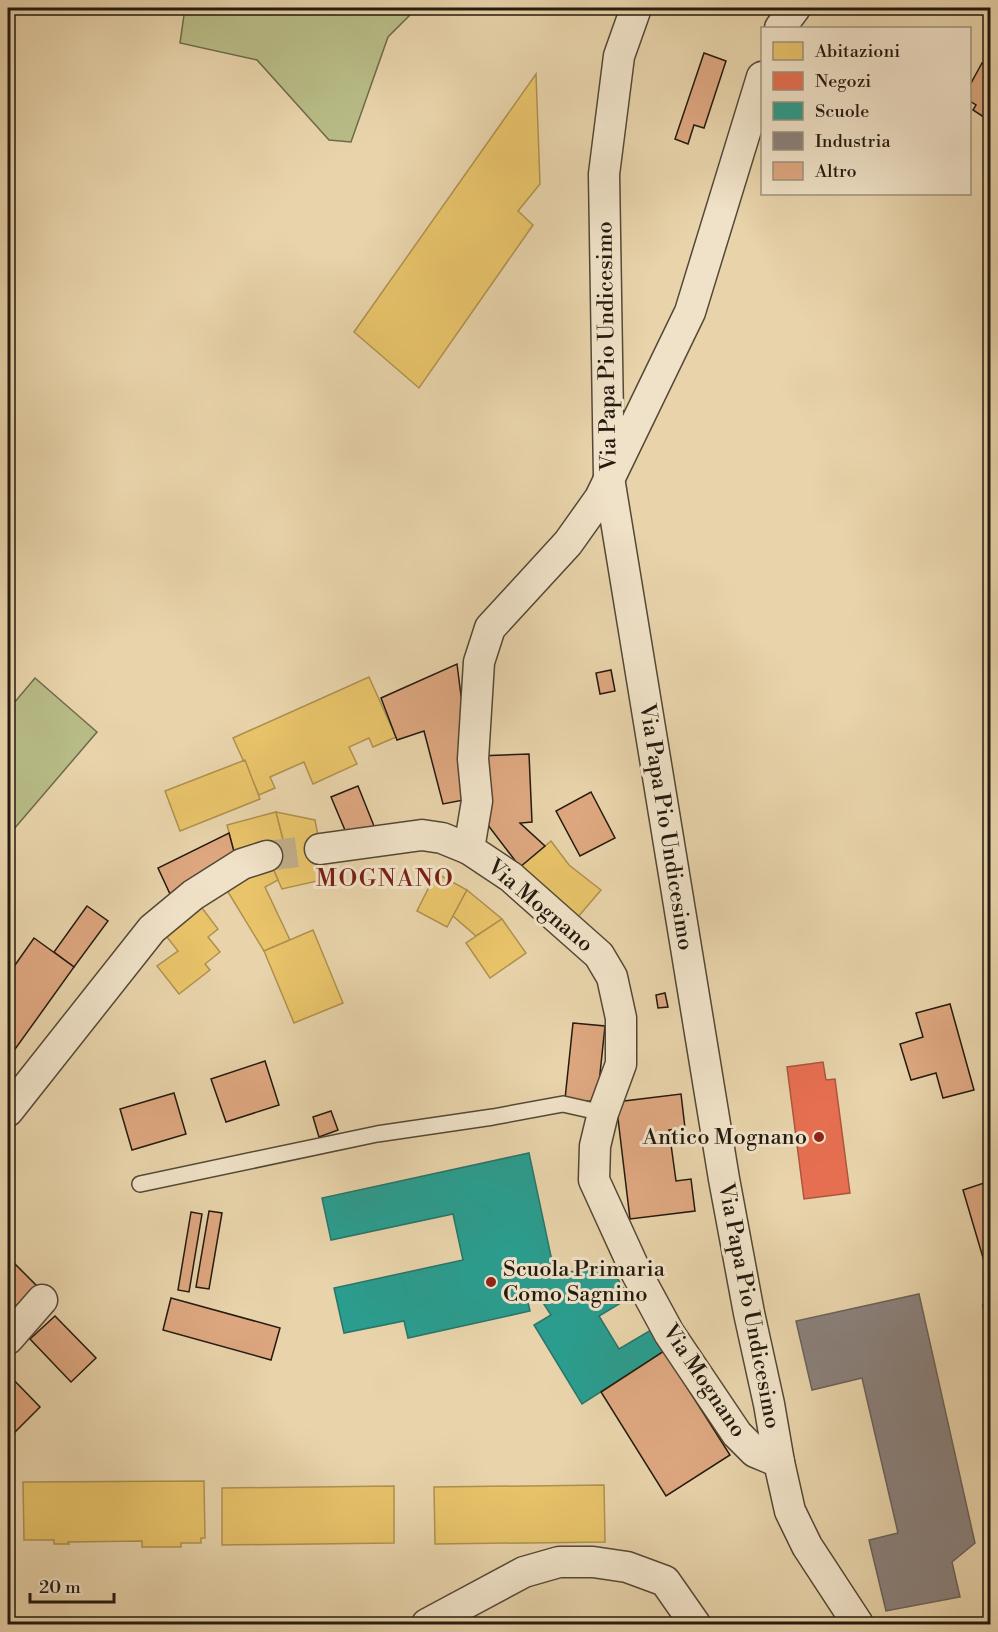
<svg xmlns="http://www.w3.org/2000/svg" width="998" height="1632" viewBox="0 0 998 1632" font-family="'Libre Bodoni',serif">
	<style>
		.green { fill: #b8bc87; stroke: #6e6b4b; stroke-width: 1.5 }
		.homes { fill: #e9c46a; stroke: #ae914f; stroke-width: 1.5 }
		.shops { fill: #e76f51; stroke: #ac563d; stroke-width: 1.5 }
		.schools { fill: #2a9d8f; stroke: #287669; stroke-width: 1.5 }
		.industry { fill: #8a817c; stroke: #6b625b; stroke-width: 1.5 }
		.building { fill: #dea780; stroke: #231a0f; stroke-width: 1.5 }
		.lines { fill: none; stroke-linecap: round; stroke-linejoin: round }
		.street-tunnel { stroke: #c1ae8b; stroke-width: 30; stroke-dasharray: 30 15; stroke-linecap: butt }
		.lane-casing { stroke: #544836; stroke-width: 18 }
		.street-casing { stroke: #544836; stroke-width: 33 }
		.lane { stroke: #f0e2c8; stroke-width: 15 }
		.street { stroke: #f0e2c8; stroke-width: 30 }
		.poi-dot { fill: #8f2418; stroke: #f0e2c8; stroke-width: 2 }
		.labels { text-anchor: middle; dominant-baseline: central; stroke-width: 6; stroke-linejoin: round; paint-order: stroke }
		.street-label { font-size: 22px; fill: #231a0f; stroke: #f0e2c8 }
		.poi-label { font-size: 22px; fill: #231a0f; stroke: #f0e2c8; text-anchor: end }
		.neighbourhood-label { font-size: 24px; letter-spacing: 1.5px; fill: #7a1f14; stroke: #f0e2c8 }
	</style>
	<rect width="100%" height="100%" fill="#e8d3aa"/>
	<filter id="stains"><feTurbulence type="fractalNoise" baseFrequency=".00333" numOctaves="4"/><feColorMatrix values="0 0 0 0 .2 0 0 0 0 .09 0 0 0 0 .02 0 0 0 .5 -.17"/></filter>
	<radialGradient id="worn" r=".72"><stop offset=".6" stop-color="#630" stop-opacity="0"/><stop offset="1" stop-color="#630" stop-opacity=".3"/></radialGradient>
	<g class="green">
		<polygon points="185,8 417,8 388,37 351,142 329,140 257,60 180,43"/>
		<polygon points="35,678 97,732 8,836 8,710"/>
	</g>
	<g class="homes">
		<polygon points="536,74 540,184 518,211 533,225 419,388 354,332"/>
		<polygon points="369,677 396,737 373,747 369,738 349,747 357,764 313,784 304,762 270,777 275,788 259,795 233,738"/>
		<polygon points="245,760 260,799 180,831 165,791"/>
		<polygon points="276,812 285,847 236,859 227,825"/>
		<polygon points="276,812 315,820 326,879 282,889 265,851 285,847"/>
		<polygon points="551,841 569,865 601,890 578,917 520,867"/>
		<polygon points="269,859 278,880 265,887 290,940 264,951 228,892 240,869"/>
		<polygon points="436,873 467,890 447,927 417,911"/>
		<polygon points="467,890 502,919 476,936 453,916"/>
		<polygon points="199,904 218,929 208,937 220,952 205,964 210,970 179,994 157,966 178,951 163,932"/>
		<polygon points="502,919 526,953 490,978 466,943"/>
		<polygon points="313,930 343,1003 294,1023 264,951"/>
		<polygon points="204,1481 205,1538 201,1538 201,1543 181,1543 181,1547 142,1547 142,1541 68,1542 69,1544 54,1544 54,1540 24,1540 23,1482"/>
		<polygon points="604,1485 605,1542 435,1544 434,1487"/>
		<polygon points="394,1486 394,1543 222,1545 222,1488"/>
	</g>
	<polygon class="shops" points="823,1062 826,1080 835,1079 850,1193 804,1199 787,1067"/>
	<polygon class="schools" points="529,1153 555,1275 609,1264 629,1298 599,1316 619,1349 651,1330 664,1351 582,1404 534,1325 551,1315 536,1292 526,1294 530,1311 408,1338 404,1321 344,1333 334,1288 463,1260 453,1214 331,1240 322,1198"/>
	<polygon class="industry" points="919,1294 975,1543 952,1562 960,1597 886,1611 869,1540 898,1533 862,1378 812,1390 796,1321"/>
	<g class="building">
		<polygon points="704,53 726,61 704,128 694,125 688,144 675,139"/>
		<polygon points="982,63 990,68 990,121 973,110 976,105 970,101 970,85"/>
		<polygon points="457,664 474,798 443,804 424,731 397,740 381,698"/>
		<polygon points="611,670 615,691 600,694 596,673"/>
		<polygon points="529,754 532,822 520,823 545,846 520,867 481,816 478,756"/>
		<polygon points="358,786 376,831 350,842 331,797"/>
		<polygon points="591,792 615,838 580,856 556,811"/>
		<polygon points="229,833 236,859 170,894 158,868"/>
		<polygon points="87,906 108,921 74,967 54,952"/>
		<polygon points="34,938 74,967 8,1059 8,975"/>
		<polygon points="665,993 668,1007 658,1008 656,995"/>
		<polygon points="950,1004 974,1090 943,1098 936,1073 911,1080 900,1044 923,1037 916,1013"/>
		<polygon points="573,1023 605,1026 597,1102 565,1099"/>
		<polygon points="265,1061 279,1105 226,1122 211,1079"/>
		<polygon points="174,1093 186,1134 132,1150 120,1109"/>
		<polygon points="681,1094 685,1128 669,1130 676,1181 691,1179 695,1211 630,1219 616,1102"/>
		<polygon points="331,1111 338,1130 319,1137 313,1117"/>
		<polygon points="990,1181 990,1259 984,1261 963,1190"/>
		<polygon points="209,1211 222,1213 209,1289 196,1287"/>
		<polygon points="191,1212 202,1214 189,1292 178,1290"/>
		<polygon points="8,1257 37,1286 8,1315"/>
		<polygon points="171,1298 280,1328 271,1360 163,1330"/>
		<polygon points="990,1303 990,1341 983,1305"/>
		<polygon points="55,1316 96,1358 71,1382 30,1339"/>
		<polygon points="664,1351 730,1455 666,1496 601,1392"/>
		<polygon points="8,1374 40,1407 9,1438 8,1436"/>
	</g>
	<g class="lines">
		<polyline class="street-tunnel" points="267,856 320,849"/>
		<g class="lane-casing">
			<polyline id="lane" points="140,1184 377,1134 493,1117 563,1104 603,1113"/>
		</g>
		<g class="street-casing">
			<g id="street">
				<polyline points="636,8 619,56 604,174 609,478 724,1179 749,1313 769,1404 779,1462 790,1511 807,1546 858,1624"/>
				<polyline points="780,28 795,8"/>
				<polyline points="762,77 690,312 600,498 568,543 490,628 479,662 473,759 477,801 469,849 511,877 599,955 612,977 621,1018 621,1064 603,1113 595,1146 594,1180 636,1272 669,1333 737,1434 755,1452 779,1462"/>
				<polyline points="320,849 422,835 442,838 469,849"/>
				<polyline points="8,1111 152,929 193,895 242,864 267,856"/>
				<polyline points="8,1339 42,1300"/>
				<polyline points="427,1624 524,1572 559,1562 593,1562 627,1567 665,1581 695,1624"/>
			</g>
		</g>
		<use href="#lane" class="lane"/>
		<use href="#street" class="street"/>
	</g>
	<g class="poi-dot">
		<circle cx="819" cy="1137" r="6"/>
		<circle cx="491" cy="1282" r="6"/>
	</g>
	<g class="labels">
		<g class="street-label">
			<text transform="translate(607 346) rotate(-91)">Via Papa Pio Undicesimo</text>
			<text transform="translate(666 827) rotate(81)">Via Papa Pio Undicesimo</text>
			<text transform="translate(540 906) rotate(40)">Via Mognano</text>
			<text transform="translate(749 1306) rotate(79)">Via Papa Pio Undicesimo</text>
			<text transform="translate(704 1381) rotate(56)">Via Mognano</text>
		</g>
		<g class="poi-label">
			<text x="807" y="1137">Antico Mognano</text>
			<text x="503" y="1269" text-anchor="start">Scuola Primaria<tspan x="503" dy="25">Como Sagnino</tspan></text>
		</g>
		<g class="neighbourhood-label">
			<text x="385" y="879">MOGNANO</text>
		</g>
	</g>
	<rect width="998" height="1632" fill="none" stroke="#e8d3aa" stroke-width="30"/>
	<rect x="9" y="9" width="980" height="1614" fill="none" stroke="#231a0f" stroke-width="3"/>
	<rect x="15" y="15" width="968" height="1602" fill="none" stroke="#231a0f" stroke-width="1.5"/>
	<rect x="761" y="27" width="210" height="168" fill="#f0e2c8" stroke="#9e927e" stroke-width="1.5"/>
	<rect x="773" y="42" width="30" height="18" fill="#e9c46a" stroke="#9e927e" stroke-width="1.5"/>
	<text x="815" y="57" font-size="18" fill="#231a0f">Abitazioni</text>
	<rect x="773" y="72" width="30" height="18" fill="#e76f51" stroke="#9e927e" stroke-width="1.5"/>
	<text x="815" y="87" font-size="18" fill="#231a0f">Negozi</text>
	<rect x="773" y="102" width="30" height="18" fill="#2a9d8f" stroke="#9e927e" stroke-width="1.5"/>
	<text x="815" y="117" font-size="18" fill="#231a0f">Scuole</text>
	<rect x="773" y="132" width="30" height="18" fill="#8a817c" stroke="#9e927e" stroke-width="1.5"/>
	<text x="815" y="147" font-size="18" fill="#231a0f">Industria</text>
	<rect x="773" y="162" width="30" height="18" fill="#dea780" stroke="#9e927e" stroke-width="1.5"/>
	<text x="815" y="177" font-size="18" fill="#231a0f">Altro</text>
	<path d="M30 1593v9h84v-9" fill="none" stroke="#231a0f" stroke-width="3"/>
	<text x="39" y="1593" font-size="18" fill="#231a0f" stroke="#f0e2c8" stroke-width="4.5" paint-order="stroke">20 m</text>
	<rect width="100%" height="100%" filter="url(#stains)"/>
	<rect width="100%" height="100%" fill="url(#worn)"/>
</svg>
